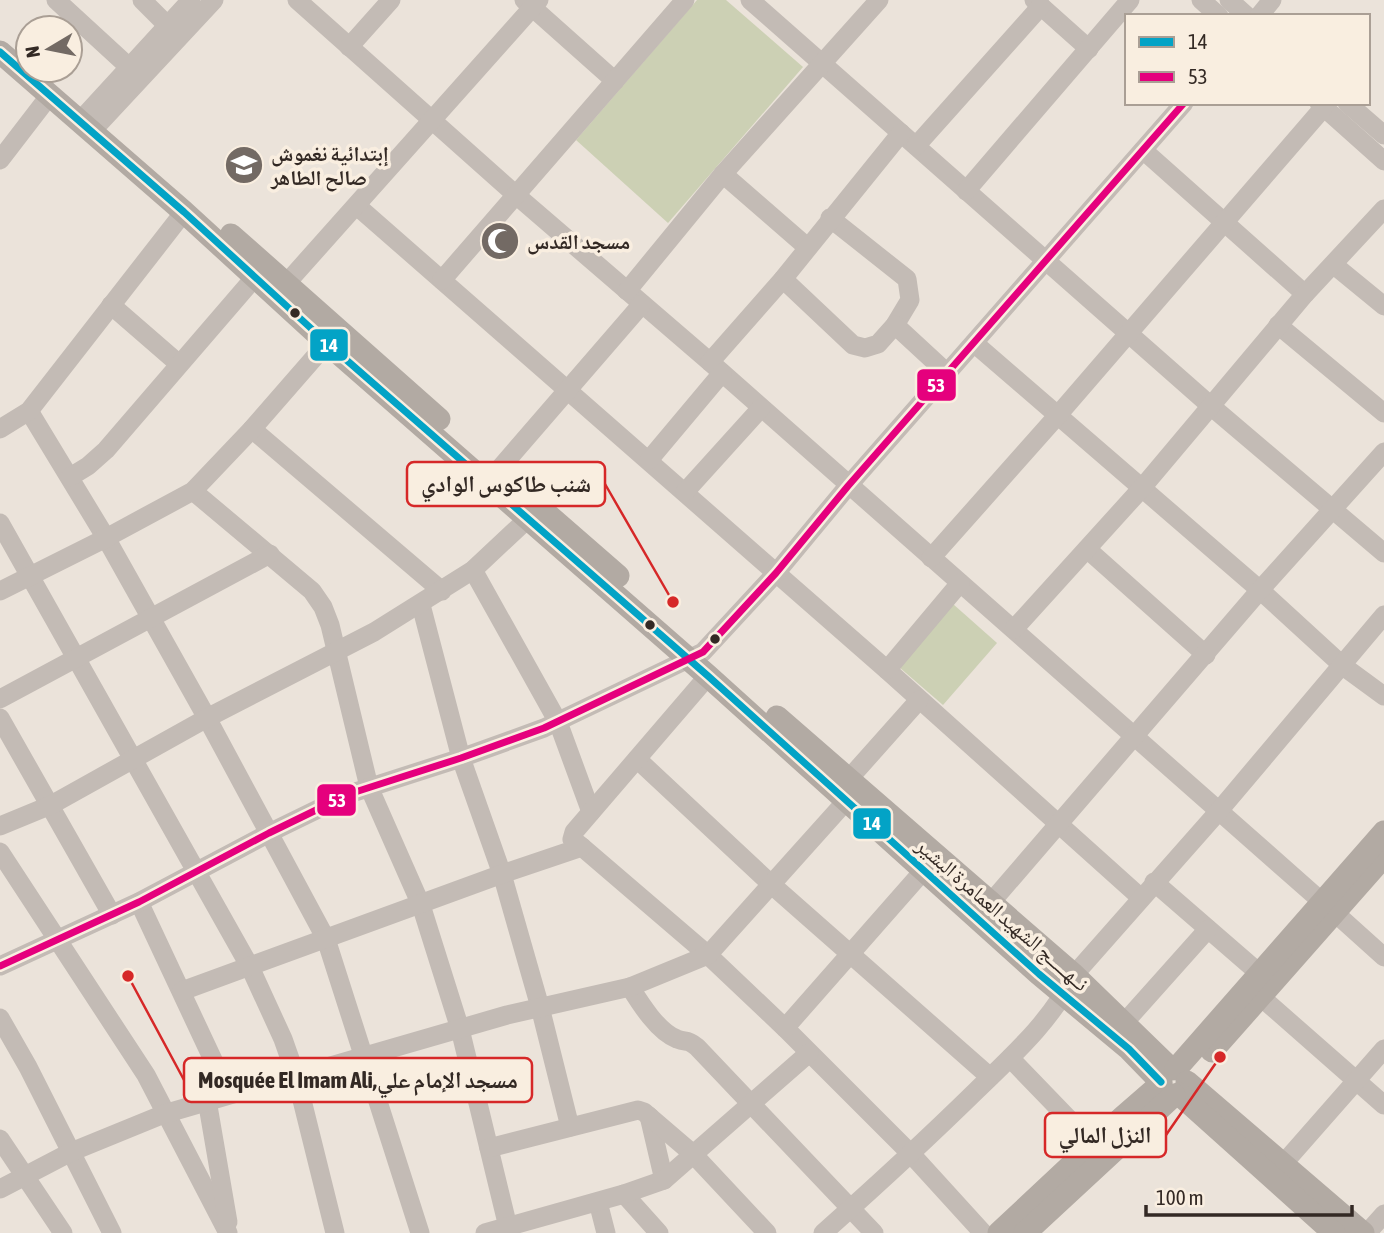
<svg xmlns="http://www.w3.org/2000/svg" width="1384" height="1233" viewBox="0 0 1384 1233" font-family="'Asap Condensed','Noto Naskh Arabic',sans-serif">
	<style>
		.green { fill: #ccd0b4 }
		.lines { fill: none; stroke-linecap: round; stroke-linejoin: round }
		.minor { stroke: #c3bbb5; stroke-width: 19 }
		.major { stroke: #b2aaa3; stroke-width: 23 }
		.bus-1-casing { stroke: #f9eee0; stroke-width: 12 }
		.bus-2-casing { stroke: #f9eee0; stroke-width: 12 }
		.bus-1 { stroke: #03a3c6; stroke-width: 7 }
		.bus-2 { stroke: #e5007d; stroke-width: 7 }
		.bus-dot { fill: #332924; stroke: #f9eee0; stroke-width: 2.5 }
		.labels { text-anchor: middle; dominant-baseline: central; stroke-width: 7; stroke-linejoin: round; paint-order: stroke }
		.poi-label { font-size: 21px; font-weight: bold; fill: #332924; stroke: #f9eee0; text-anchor: start }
		.street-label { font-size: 21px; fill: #332924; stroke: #f9eee0 }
		.leader { fill: none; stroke: #d62828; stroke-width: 2.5 }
		.callout-dot { fill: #d62828; stroke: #f9eee0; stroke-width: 2.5 }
		.callout { fill: #f9eee0; stroke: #d62828; stroke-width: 2.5 }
		.callout-label { font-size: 23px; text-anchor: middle; font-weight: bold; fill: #332924 }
		.line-badge { stroke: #f9eee0; stroke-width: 2.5 }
		.badge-label { font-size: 19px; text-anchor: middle; font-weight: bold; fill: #fff }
	</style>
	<rect width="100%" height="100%" fill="#ebe3da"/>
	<g class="green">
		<polygon points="697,0 726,0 803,67 668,223 576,140"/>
		<polygon points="953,604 997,643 943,705 899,667"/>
	</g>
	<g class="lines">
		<g class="minor">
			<polyline points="56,0 129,67"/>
			<polyline points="142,0 167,25"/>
			<polyline points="297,0 516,195 710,362 1321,901"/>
			<polyline points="524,0 615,81"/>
			<polyline points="750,0 1212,407 1384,553"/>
			<polyline points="1034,0 1089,49"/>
			<polyline points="1201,0 1219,16"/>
			<polyline points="1229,0 1247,16"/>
			<polyline points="1259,16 1272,0"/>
			<polyline points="349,47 391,0"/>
			<polyline points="1319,103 1384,161"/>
			<polyline points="1347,103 1384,135"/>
			<polyline points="80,121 191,0"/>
			<polyline points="92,131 214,0"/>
			<polyline points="916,146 1041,6"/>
			<polyline points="1143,150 1305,294"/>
			<polyline points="0,160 50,95"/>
			<polyline points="723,174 807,247"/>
			<polyline points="966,191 1130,0"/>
			<polyline points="357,206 887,670 1140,897"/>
			<polyline points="1334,265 1384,306"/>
			<polyline points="783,279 853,345 865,348 878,344 895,325 910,300 907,279 830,218"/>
			<polyline points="442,280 685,0"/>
			<polyline points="627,291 723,174 879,0"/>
			<polyline points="276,295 539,0"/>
			<polyline points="111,305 179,364"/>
			<polyline points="895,325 947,373"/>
			<polyline points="1278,325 1384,413"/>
			<polyline points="974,343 1260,590 1343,666 1384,696"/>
			<polyline points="710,362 783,279 901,133"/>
			<polyline points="29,411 106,538 207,718 326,939 420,1233"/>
			<polyline points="0,429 29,411 184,212"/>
			<polyline points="252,429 442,591"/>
			<polyline points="649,460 722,373"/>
			<polyline points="70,477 88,466 106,450 255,277"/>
			<polyline points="488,482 642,304"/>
			<polyline points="193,491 312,591 323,607 330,625 369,787 421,905 460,1029 508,1227"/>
			<polyline points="685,492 761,408"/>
			<polyline points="0,523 250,967 283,1039 296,1076 335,1233"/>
			<polyline points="1087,549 1206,655"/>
			<polyline points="931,558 1058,415 1324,107"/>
			<polyline points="473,570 558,722 591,812"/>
			<polyline points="0,591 106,538 193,491 252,429 327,343"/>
			<polyline points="421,605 461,758 502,874 540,1007 570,1127"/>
			<polyline points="1014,629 1141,489 1305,294 1384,209"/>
			<polyline points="887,670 960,583"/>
			<polyline points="0,699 270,554"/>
			<polyline points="0,718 112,915"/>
			<polyline points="637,759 772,885 990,1077"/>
			<polyline points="838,791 919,700"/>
			<polyline points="0,826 51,805 207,718 374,632 473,570 537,510"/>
			<polyline points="582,847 708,955 785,1028 912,1155 983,1233"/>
			<polyline points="0,852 146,1075 228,1233"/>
			<polyline points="1154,882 1259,973"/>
			<polyline points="139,902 229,1094"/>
			<polyline points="1334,912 1384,957"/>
			<polyline points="981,914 1260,590 1384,452"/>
			<polyline points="0,966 139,902 269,833 349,794 461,758 544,728 703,652 776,573 848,486 1184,103"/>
			<path d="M630 987C640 1003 658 1032 677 1039 687 1043 686 1038 697 1047L874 1233"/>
			<polyline points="182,991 502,874 582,847 572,839 574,832 708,676"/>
			<polyline points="1261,997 1384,1105"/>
			<polyline points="0,1018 28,1067 112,1233"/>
			<polyline points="1124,1023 1208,929"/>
			<polyline points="785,1028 924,870"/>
			<polyline points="1010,1058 1093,1144"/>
			<polyline points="207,1100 228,1222"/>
			<polyline points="649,1116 664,1180"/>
			<polyline points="0,1139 63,1233"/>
			<polyline points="489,1148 638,1110 644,1112 693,1154 767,1233"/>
			<polyline points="1283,1164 1384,1049"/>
			<polyline points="0,1189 71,1152 164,1114 507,1015 630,987 708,955 847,800"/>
			<polyline points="624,1194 659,1233"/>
			<polyline points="598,1202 606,1233"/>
			<polyline points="485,1233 624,1194 664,1180 809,1053"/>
			<path d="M823 1233C876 1186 927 1139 977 1090 1013 1055 1052 1020 1074 975L1218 812 1384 615"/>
			<polyline points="1367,1233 1384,1214"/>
		</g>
		<g class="major">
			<polyline points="0,52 184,212 327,343 708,676 1039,974 1129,1049 1161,1082"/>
			<polyline points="231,235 439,419"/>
			<polyline points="509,481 618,576"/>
			<polyline points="777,717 1074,975 1171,1069"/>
			<polyline points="1212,1051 1384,856"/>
			<polyline points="1176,1069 1384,832"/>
			<polyline points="1187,1082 1363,1233"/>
			<polyline points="1179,1094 1334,1233"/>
			<polyline points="999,1233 1123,1117 1161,1084"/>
			<polyline points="1025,1233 1174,1095"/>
		</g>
		<g class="bus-1-casing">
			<polyline id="bus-1" points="0,52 184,212 327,343 708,676 1039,974 1129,1049 1161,1082"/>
		</g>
		<g class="bus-2-casing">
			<polyline id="bus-2" points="0,966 139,902 269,833 349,794 461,758 544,728 703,652 776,573 848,486 1184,103"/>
		</g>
		<use href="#bus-1" class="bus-1"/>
		<use href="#bus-2" class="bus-2"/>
	</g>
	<defs>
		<g id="school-disc" transform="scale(2.0125)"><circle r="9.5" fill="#736a64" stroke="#f9eee0"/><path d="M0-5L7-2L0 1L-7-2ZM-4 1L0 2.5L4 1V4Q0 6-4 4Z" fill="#fff"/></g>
		<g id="mosque-disc" transform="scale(2.0125)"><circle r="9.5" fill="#736a64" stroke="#f9eee0"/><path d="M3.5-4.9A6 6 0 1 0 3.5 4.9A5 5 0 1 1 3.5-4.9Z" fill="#fff"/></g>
	</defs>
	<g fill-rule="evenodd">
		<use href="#school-disc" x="244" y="165"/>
		<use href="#mosque-disc" x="500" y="241"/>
	</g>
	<g class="bus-dot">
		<circle cx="295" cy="313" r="6"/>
		<circle cx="650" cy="625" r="6"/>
		<circle cx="715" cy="639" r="6"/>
	</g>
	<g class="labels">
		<g class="poi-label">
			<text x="271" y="153">إبتدائية نغموش<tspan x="271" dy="24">صالح الطاهر</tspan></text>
			<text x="527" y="241">مسجد القدس</text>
		</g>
		<g class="street-label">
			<text transform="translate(1003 914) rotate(41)">نــهـــــج الشهيد العمامرة البشير</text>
		</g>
	</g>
	<path class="leader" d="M673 602L605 484M128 976L184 1080M1220 1057L1166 1135"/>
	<g class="callout-dot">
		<circle cx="673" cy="602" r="7"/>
		<circle cx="128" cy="976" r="7"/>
		<circle cx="1220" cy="1057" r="7"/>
	</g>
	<g class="callout">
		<rect x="407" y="462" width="198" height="44" rx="7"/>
		<rect x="184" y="1058" width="348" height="44" rx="7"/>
		<rect x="1045" y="1113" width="121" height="44" rx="7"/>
	</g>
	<g class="callout-label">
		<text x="506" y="492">شنب طاكوس الوادي</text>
		<text x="358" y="1088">Mosquée El Imam Ali,مسجد الإمام علي</text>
		<text x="1105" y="1143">النزل المالي</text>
	</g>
	<g class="line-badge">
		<rect x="309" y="328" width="40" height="34" rx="7" fill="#03a3c6"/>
		<rect x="916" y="368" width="41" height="34" rx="7" fill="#e5007d"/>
		<rect x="316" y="783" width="41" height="34" rx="7" fill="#e5007d"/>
		<rect x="852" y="807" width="40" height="33" rx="7" fill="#03a3c6"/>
	</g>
	<g class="badge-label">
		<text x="329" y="352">14</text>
		<text x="936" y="392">53</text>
		<text x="337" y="807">53</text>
		<text x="872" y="830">14</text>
	</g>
	<rect x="1125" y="14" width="245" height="91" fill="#f9eee0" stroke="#aa9f95" stroke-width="2"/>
	<rect x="1139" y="37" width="35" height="10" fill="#03a3c6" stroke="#aa9f95" stroke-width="2"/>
	<text x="1188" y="49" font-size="21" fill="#332924">14</text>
	<rect x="1139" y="72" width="35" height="10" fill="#e5007d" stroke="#aa9f95" stroke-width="2"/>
	<text x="1188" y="84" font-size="21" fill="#332924">53</text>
	<g transform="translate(49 49) rotate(260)"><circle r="33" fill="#f9eee0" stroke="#aa9f95" stroke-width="2"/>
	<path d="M0-5L12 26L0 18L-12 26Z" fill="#736a64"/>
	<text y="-10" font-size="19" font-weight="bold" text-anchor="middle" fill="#332924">N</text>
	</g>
	<path d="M1146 1205v10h206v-10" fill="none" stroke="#332924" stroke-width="3.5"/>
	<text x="1156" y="1205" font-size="21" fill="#332924" stroke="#f9eee0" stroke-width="5" paint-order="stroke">100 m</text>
</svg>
